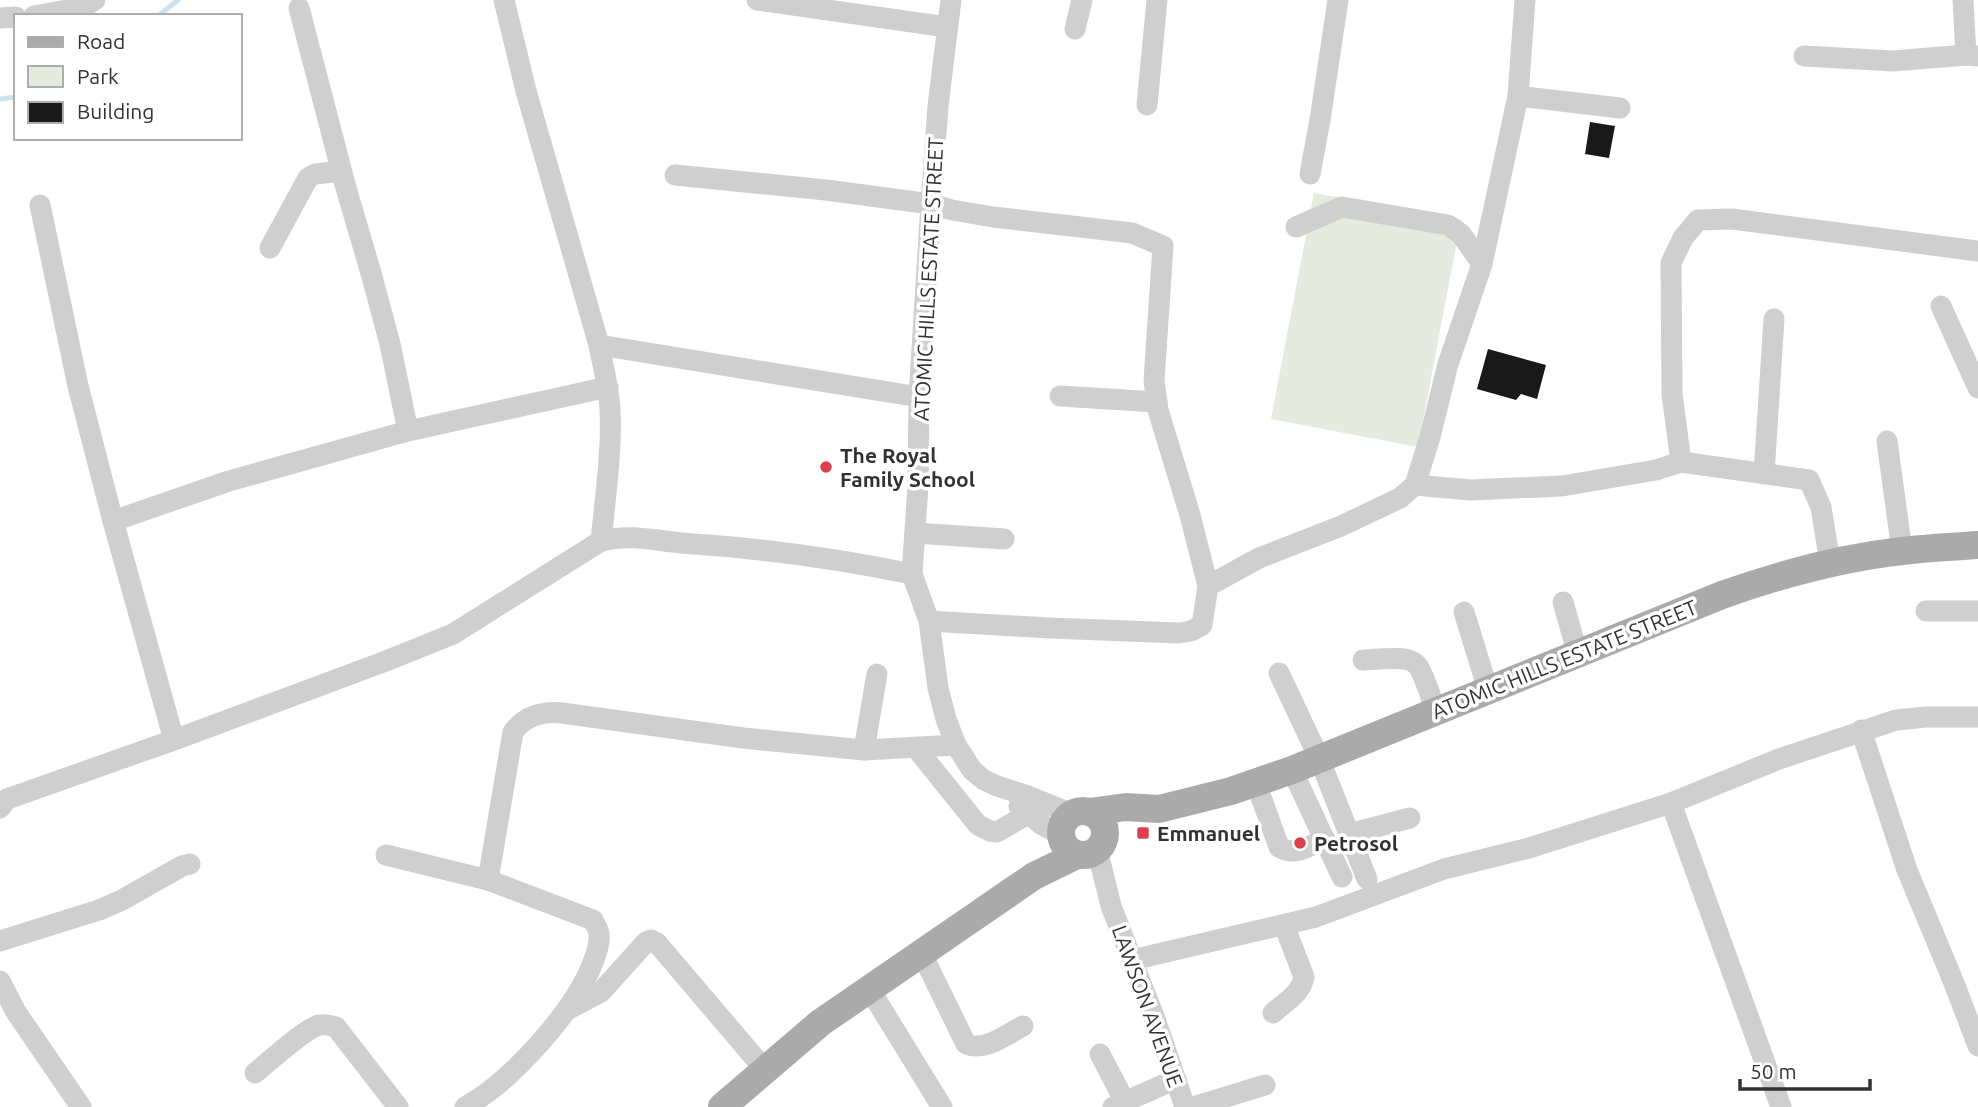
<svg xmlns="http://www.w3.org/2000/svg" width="1978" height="1107" viewBox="0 0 1978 1107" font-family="Ubuntu,sans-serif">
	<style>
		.green { fill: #e5ebde }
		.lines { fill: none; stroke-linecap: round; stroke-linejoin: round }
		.stream { stroke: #cfe1ec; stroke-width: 5 }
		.building { fill: #191919 }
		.minor { stroke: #cfcfcf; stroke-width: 21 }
		.major { stroke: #aaa; stroke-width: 28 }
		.poi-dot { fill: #de3f4d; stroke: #fff; stroke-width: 2.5 }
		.labels { text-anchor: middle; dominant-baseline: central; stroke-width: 7; stroke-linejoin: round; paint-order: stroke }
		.street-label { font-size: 21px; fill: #323232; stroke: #fff }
		.poi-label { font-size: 21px; font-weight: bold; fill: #323232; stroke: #fff; text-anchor: start }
	</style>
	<rect width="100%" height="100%" fill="#fff"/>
	<polygon class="green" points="1314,193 1461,220 1418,447 1271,419"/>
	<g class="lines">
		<g class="stream">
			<polyline points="158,16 178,0"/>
			<polyline points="0,99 16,97"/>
		</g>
	</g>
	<g class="building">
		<polygon points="1590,122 1615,126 1609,158 1585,154"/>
		<polygon points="1488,349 1546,365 1537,399 1521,394 1516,400 1477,389"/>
	</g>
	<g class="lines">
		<g class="minor">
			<path d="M504 0 526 91 599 345C603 367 609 388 610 410 612 451 605 500 601 541"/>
			<polyline points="757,0 947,27"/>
			<polyline points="951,0 938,106 931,204 919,397 918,486 912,574 929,621 938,688 946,719 956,745 972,770 984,780 997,786 1028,796 1072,814"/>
			<polyline points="1963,0 1966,55"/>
			<polyline points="299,8 346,188 371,273 390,344 408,431"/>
			<polyline points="34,16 84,7 95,0"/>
			<polyline points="0,18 16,17"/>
			<polyline points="1075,29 1082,0"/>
			<polyline points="1804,56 1893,61 1966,55 1978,56"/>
			<polyline points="1518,96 1620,108"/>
			<polyline points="1147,105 1157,0"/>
			<polyline points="1310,174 1320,120 1338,0"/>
			<polyline points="675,175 826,190 931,204 952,210 993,217 1132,233 1163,246 1154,381 1158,410 1190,515 1208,586"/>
			<polyline points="40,205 78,386 113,521 174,740"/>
			<polyline points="1296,227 1342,207 1448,225 1461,234 1482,264"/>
			<polyline points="270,248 308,178 315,174 341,171"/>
			<polyline points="1941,306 1978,388"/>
			<polyline points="599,345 919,397"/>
			<polyline points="1060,396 1157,402"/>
			<polyline points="1887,441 1902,551"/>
			<polyline points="1681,462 1672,394 1671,263 1683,238 1698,220 1732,219 1978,251"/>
			<polyline points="1764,474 1774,319"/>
			<polyline points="1415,485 1470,490 1562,486 1656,470 1681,462 1809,480 1821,507 1830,563"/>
			<polyline points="113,521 229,481 408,431 608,387"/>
			<polyline points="915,533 1004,539"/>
			<polyline points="1563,602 1578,655"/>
			<polyline points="1926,611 1978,611"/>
			<polyline points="1464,612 1488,690"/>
			<polyline points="929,621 1050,628 1179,633 1191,631 1202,625 1208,586 1259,558 1341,526 1400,498 1415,485 1430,437 1448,364 1482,264 1518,96 1525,0"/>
			<path d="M1363 660C1377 660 1408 654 1417 665 1424 673 1432 701 1436 712"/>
			<polyline points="1279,673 1319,758 1367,879"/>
			<polyline points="1861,730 1907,870 1954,983 1978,1046"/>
			<polyline points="916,748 978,825 990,831 997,832 1028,814"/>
			<polyline points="864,750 877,674"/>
			<polyline points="1292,770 1342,877"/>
			<path d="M1256 783 1279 847C1295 857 1309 846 1325 839"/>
			<polyline points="1671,803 1781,1107"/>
			<polyline points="1019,806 1041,824 1061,835"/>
			<path d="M0 808 7 799 174 740 386 661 453 634 601 541C629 534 652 540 681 543 759 548 835 558 912 574"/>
			<polyline points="1349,834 1410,818"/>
			<polyline points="1097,849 1111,906 1155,1019 1185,1107"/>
			<path d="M386 855 488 880 593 920C594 924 597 926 598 930 601 938 598 948 595 957 578 1008 512 1081 465 1107"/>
			<path d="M488 880 513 732C525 716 543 711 562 713L743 738 864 750 956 745"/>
			<polyline points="0,941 99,910 122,900 182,866 190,864"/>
			<path d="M922 954 966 1044C984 1052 1006 1035 1023 1026"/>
			<polyline points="1132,960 1316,917 1444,869 1529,848 1671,803 1779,759 1896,720 1926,717 1978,717"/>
			<polyline points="0,981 16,1012 81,1107"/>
			<polyline points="870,990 942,1107"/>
			<polyline points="569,1009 601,992 646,942 651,940 657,943 765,1070"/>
			<path d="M1273 1013C1285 1002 1301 994 1304 977L1284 925"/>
			<polyline points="1100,1054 1125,1102"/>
			<path d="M255 1073C270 1061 303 1030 319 1025 325 1024 330 1025 336 1027L398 1107"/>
			<polyline points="1113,1107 1176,1079"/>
			<polyline points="1193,1107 1265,1085"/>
		</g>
		<g class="major">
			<circle cx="1083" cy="833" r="22"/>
			<path d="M1089 812 1126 807 1159 809 1231 791 1292 770 1722 595C1781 574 1840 558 1902 551 1927 548 1953 547 1978 545"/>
			<polyline points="722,1107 820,1023 1034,876 1077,855"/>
		</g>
	</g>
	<g class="poi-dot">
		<circle cx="826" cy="467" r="7"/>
		<rect x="1136" y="826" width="14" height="14" rx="3.5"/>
		<circle cx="1300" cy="843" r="7"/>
	</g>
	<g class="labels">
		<g class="street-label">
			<text transform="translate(928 279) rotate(-87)">ATOMIC HILLS ESTATE STREET</text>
			<text transform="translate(1564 659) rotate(-22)">ATOMIC HILLS ESTATE STREET</text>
			<text transform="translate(1148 1006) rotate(70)">LAWSON AVENUE</text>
		</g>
		<g class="poi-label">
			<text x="840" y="455">The Royal<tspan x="840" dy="24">Family School</tspan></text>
			<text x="1157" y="833">Emmanuel</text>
			<text x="1314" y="843">Petrosol</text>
		</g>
	</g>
	<rect x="14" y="14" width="228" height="126" fill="#ffffff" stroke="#adadad" stroke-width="2"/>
	<rect x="28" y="37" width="35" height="10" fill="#aaaaaa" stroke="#adadad" stroke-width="2"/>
	<text x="77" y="49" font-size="21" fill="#323232">Road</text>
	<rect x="28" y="66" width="35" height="21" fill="#e5ebde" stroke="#adadad" stroke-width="2"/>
	<text x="77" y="84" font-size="21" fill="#323232">Park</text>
	<rect x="28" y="102" width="35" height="21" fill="#191919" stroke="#adadad" stroke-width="2"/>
	<text x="77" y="119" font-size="21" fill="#323232">Building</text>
	<path d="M1740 1079v10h130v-10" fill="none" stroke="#323232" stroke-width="3.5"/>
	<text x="1750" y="1079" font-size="21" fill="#323232" stroke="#ffffff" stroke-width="5" paint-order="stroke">50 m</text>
</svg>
